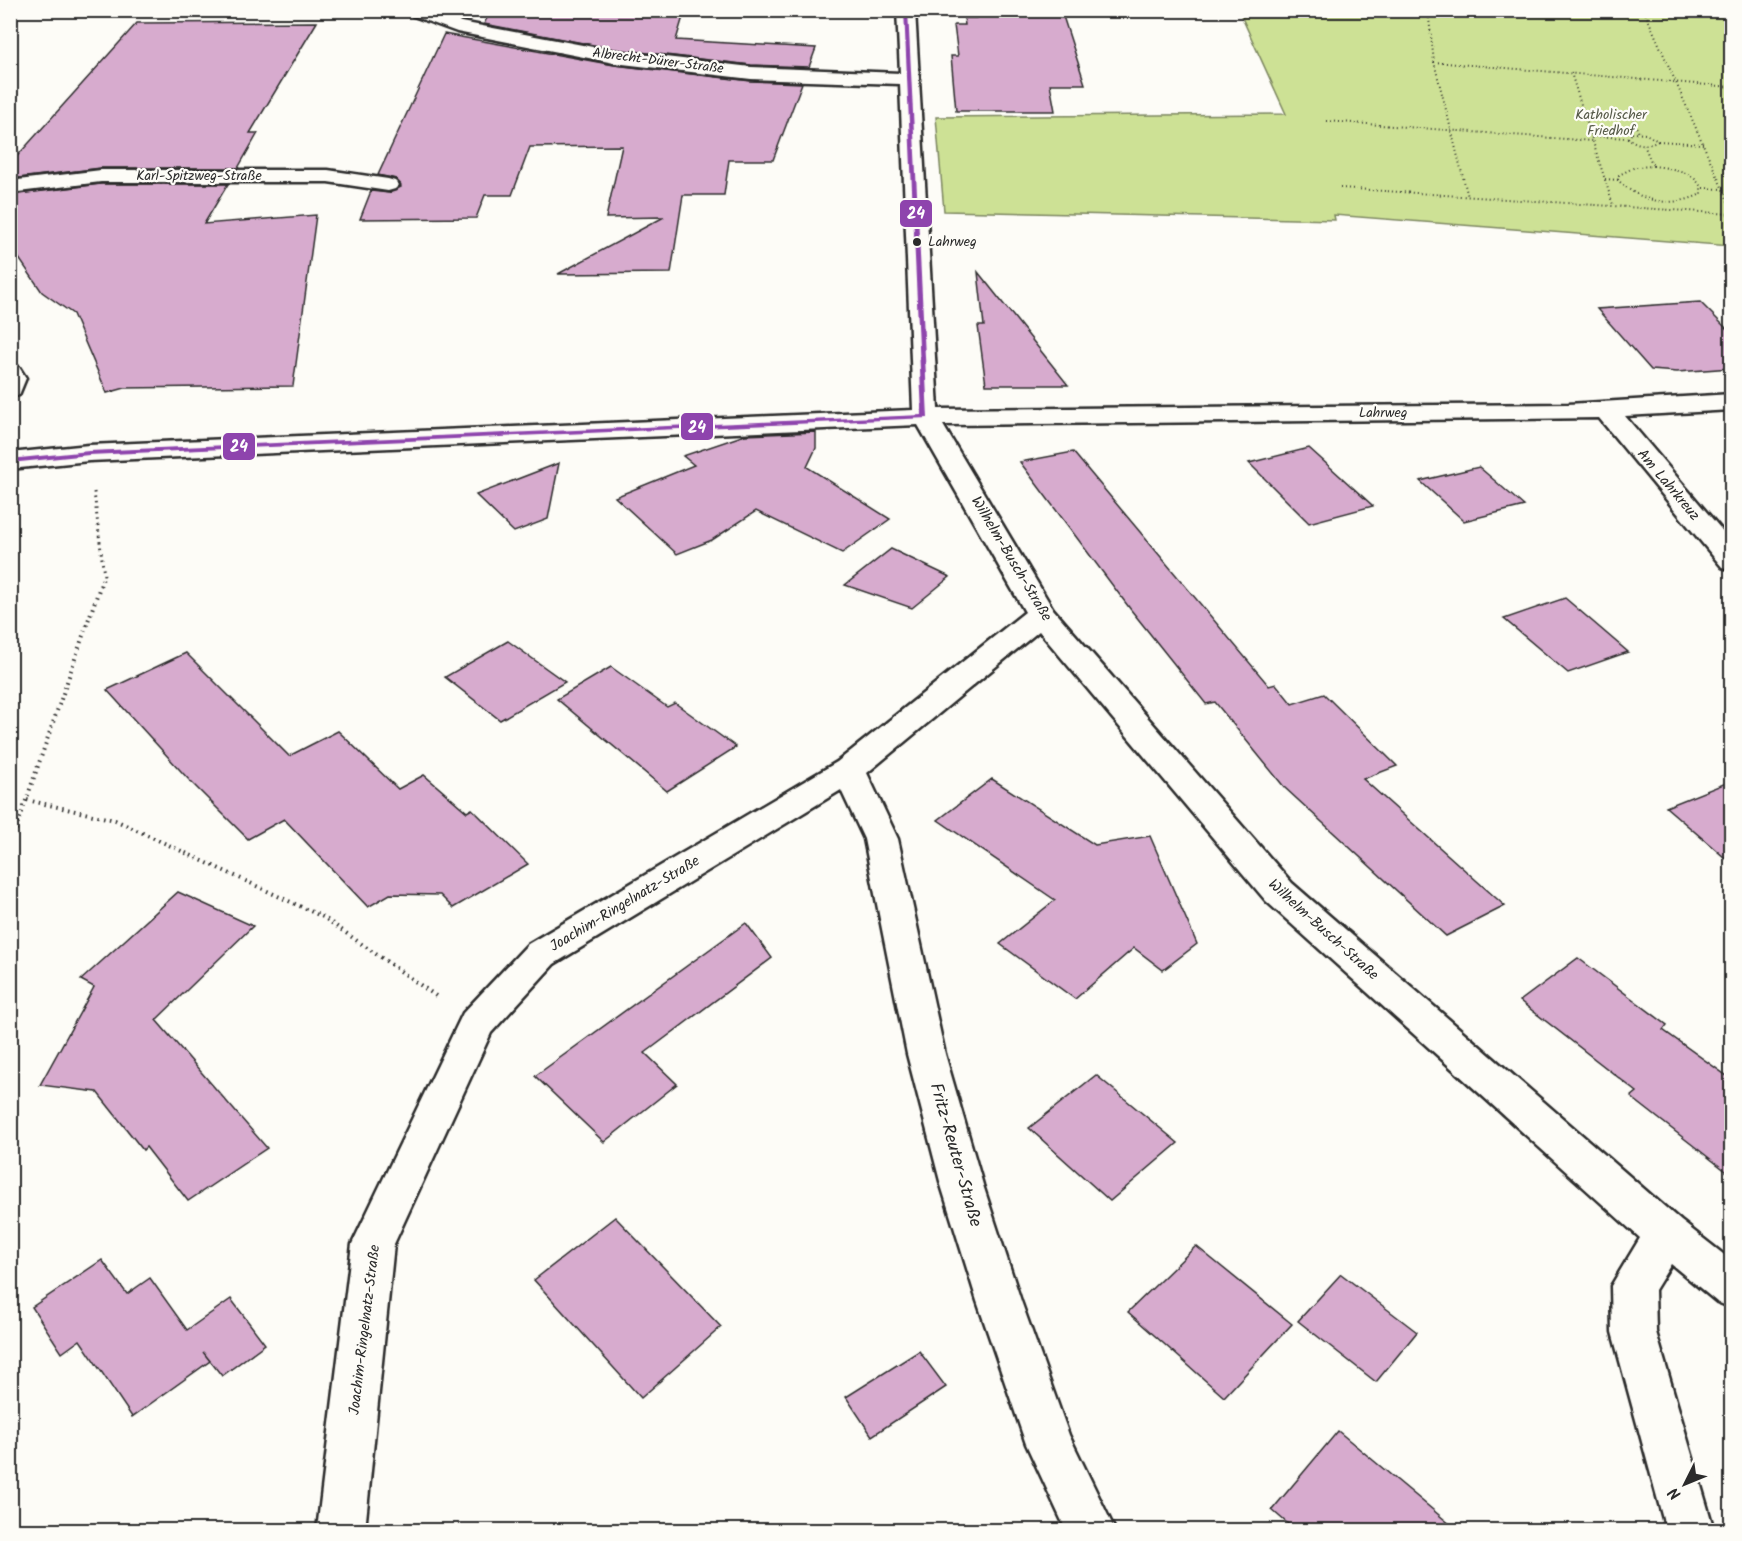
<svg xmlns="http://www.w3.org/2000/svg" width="1742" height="1541" viewBox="0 0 1742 1541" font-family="Kalam,sans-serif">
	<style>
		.green { fill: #cde195; stroke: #7c8660; stroke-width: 1.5 }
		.building { fill: #d7abce; stroke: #2b2b2b; stroke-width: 1.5 }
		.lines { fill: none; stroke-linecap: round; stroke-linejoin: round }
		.minor-casing { stroke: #2b2b2b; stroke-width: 5 }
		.path-far2 { stroke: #2b2b2b; stroke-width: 2; stroke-dasharray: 1 3; stroke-linecap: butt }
		.path-far1 { stroke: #2b2b2b; stroke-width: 3; stroke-dasharray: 1.5 4; stroke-linecap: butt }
		.path { stroke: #2b2b2b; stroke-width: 4; stroke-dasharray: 1.5 4.5; stroke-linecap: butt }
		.minor { fill: #fdfcf7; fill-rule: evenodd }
		.bus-1-casing { stroke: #fdfcf7; stroke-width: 5 }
		.bus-1 { fill: #8e44ad; fill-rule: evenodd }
		.bus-dot { fill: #2b2b2b; stroke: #fdfcf7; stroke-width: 2 }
		.labels { text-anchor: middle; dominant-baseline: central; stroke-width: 4.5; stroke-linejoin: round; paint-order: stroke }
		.far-street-label { font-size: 14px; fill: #2b2b2b; stroke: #fdfcf7 }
		.far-park-label { font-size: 14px; fill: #545846; stroke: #fdfcf7 }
		.bus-label { font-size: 14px; fill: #2b2b2b; stroke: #fdfcf7; text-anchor: start }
		.street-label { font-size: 15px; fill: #2b2b2b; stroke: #fdfcf7 }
		.near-street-label { font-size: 18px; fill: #2b2b2b; stroke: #fdfcf7 }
		.line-badge { stroke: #fdfcf7; stroke-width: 2 }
		.badge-label { font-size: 16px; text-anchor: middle; font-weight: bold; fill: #fff }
	</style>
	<rect width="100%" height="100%" fill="#fdfcf7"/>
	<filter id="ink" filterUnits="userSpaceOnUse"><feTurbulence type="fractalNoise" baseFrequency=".0167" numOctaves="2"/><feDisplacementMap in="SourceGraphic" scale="12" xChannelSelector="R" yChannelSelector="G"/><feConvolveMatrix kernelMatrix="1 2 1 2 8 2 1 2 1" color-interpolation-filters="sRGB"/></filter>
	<g filter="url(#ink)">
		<polygon class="green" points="1239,11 1731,11 1731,246 1334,215 1335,220 944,211 936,117 1286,114"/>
		<g class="building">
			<polygon points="491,10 685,10 676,40 816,48 809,67 751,65 614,49 484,24"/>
			<polygon points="976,10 1061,10 1085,84 1050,84 1055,111 956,111 951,56 958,56 954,25 965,25 964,18 976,18"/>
			<polygon points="317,22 250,133 258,133 238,168 101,168 10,179 10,164 137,23"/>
			<polygon points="444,34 614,65 751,81 802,83 773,160 729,160 724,195 683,195 671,273 558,274 664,217 606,218 622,146 530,147 512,195 485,195 476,218 360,219 371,191 389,193 401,187 396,179 378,175"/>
			<polygon points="101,184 228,184 204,224 316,215 293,386 125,388 107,393 73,314 42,292 10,245 10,195"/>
			<polygon points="978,272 1068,385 986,385 978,326 984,326"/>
			<polygon points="1700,302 1731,333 1731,368 1677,372 1651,370 1597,309"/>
			<polygon points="816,432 816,448 807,467 890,519 842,553 756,511 712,540 677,554 615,497 694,465 683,456 745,435"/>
			<polygon points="1309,448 1373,506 1309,523 1249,463"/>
			<polygon points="1073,452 1269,686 1276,684 1292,704 1324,694 1397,766 1363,779 1505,906 1446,936 1285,788 1215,702 1206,704 1131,610 1020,462"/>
			<polygon points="559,463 548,519 514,532 476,495"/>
			<polygon points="1479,467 1524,506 1464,521 1420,481"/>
			<polygon points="891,549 950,577 912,608 845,585"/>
			<polygon points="1565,598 1628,652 1568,673 1504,619"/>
			<polygon points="508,641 565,682 500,720 445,677"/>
			<polygon points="186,653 289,756 338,731 398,789 424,775 467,812 472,809 528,864 453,908 440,895 390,894 368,907 284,819 248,839 190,781 107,690"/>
			<polygon points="611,667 667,707 675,703 736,747 667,791 557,699"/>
			<polygon points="992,779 1095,845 1150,836 1197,944 1163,970 1134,948 1075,999 1000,944 1055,900 938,820"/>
			<polygon points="1731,781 1731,863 1666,807"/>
			<polygon points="178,892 253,926 156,1020 267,1148 188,1201 146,1147 143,1150 97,1092 40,1085 94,987 81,980"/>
			<polygon points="746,923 772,958 645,1053 677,1084 604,1142 535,1076"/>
			<polygon points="1578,958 1667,1025 1663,1030 1731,1079 1731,1175 1631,1097 1637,1092 1520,1001"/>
			<polygon points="1096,1075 1178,1143 1110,1201 1029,1128"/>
			<polygon points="615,1217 721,1327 641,1398 534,1280"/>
			<polygon points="1196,1246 1292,1324 1224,1397 1128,1312"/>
			<polygon points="102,1260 127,1294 150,1278 187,1330 231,1299 265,1344 222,1376 203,1352 210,1361 132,1417 80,1340 62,1353 32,1307"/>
			<polygon points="1341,1274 1417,1332 1376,1382 1298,1321"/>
			<polygon points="919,1351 946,1387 872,1436 846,1397"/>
			<polygon points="1338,1431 1457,1530 1295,1530 1272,1510"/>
		</g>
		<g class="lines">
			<g class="minor-casing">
				<g id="minor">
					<polygon points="406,10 431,10 461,22 614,51 751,67 900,73 897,10 915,10 938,409 1568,404 1732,394 1732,410 1625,416 1732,542 1732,570 1722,567 1599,418 943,425 1053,609 1292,883 1681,1221 1732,1261 1732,1308 1717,1302 1671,1264 1655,1290 1656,1332 1714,1530 1666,1530 1612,1332 1611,1286 1640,1238 1266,901 1039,631 867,773 898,839 945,1054 983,1185 1021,1301 1069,1435 1115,1530 1066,1530 1026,1444 977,1301 941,1185 907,1054 864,839 841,790 554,964 491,1033 394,1244 365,1530 317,1530 352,1244 463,1013 528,944 837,762 1025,612 918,425 89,461 10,469 10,453 89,445 913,410 900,84 751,79 614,63 457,32 408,14"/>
					<polygon points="101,170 328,170 388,179 395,181 399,185 395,189 388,191 328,182 101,182 10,193 10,181"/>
					<polygon points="10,365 19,367 26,378 19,395 10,397"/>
				</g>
			</g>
			<g class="path-far2">
				<polyline points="1428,10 1434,62 1468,197"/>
				<polyline points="1644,10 1732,210"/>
				<polyline points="1434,62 1732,87"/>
				<polyline points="1571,73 1613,205"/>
				<polyline points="1633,120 1639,133"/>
				<polyline points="1327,121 1592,141"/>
				<path d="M1632 133 1646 134 1658 141C1648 147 1637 145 1628 138Z"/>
				<polyline points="1591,136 1628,138"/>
				<polyline points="1658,141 1703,144"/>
				<polyline points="1644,145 1653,166"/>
				<path d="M1653 166C1670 168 1692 170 1701 187V194C1673 208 1640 203 1618 180L1619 175 1635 167Z"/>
				<polyline points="1605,179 1618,180"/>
				<polyline points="1340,188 1732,214"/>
				<polyline points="1703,188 1722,189"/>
			</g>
			<polyline class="path-far1" points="94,492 104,576"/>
			<g class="path">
				<polyline points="27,800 115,820 323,917 436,996"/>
				<polyline points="10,847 104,575"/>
			</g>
			<use href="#minor" class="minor"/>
			<g class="bus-1-casing">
				<polygon id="bus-1" points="904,10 908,10 928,418 89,455 10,463 10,459 89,451 922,415"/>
			</g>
			<use href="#bus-1" class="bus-1"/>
		</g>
	</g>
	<circle class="bus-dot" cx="917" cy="242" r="5"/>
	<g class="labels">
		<g class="far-street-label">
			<text transform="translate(658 61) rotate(7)">Albrecht-Dürer-Straße</text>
			<text x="199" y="176">Karl-Spitzweg-Straße</text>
			<text x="1383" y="413">Lahrweg</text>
		</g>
		<g class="far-park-label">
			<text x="1611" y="115">Katholischer<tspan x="1611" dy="16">Friedhof</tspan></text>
		</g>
		<g class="bus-label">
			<text x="928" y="242">Lahrweg</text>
		</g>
		<g class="street-label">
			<text transform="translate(1668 485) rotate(50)">Am Lahrkreuz</text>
			<text transform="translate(1011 559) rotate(59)">Wilhelm-Busch-Straße</text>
			<text transform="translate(625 904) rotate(-31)">Joachim-Ringelnatz-Straße</text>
			<text transform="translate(1323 930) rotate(42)">Wilhelm-Busch-Straße</text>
			<text transform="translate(365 1330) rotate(-83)">Joachim-Ringelnatz-Straße</text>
		</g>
		<g class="near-street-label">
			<text transform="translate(955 1155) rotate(74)">Fritz-Reuter-Straße</text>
		</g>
	</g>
	<g class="line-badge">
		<rect x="899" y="199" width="34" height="29" rx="6" fill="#8e44ad"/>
		<rect x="680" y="412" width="34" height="29" rx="6" fill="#8e44ad"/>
		<rect x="222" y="432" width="34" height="29" rx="6" fill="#8e44ad"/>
	</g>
	<g class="badge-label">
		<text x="916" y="219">24</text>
		<text x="697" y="433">24</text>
		<text x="239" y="452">24</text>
	</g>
	<rect width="1742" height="1541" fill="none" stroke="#fdfcf7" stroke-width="36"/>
	<rect x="18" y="18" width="1706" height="1505" fill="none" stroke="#2b2b2b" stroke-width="2" filter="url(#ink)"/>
	<g transform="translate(1685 1484) rotate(227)" stroke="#fdfcf7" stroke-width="4.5" paint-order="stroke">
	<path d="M0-4.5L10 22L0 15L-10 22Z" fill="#2b2b2b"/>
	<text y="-9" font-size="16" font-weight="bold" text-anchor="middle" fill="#2b2b2b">N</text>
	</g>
</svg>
